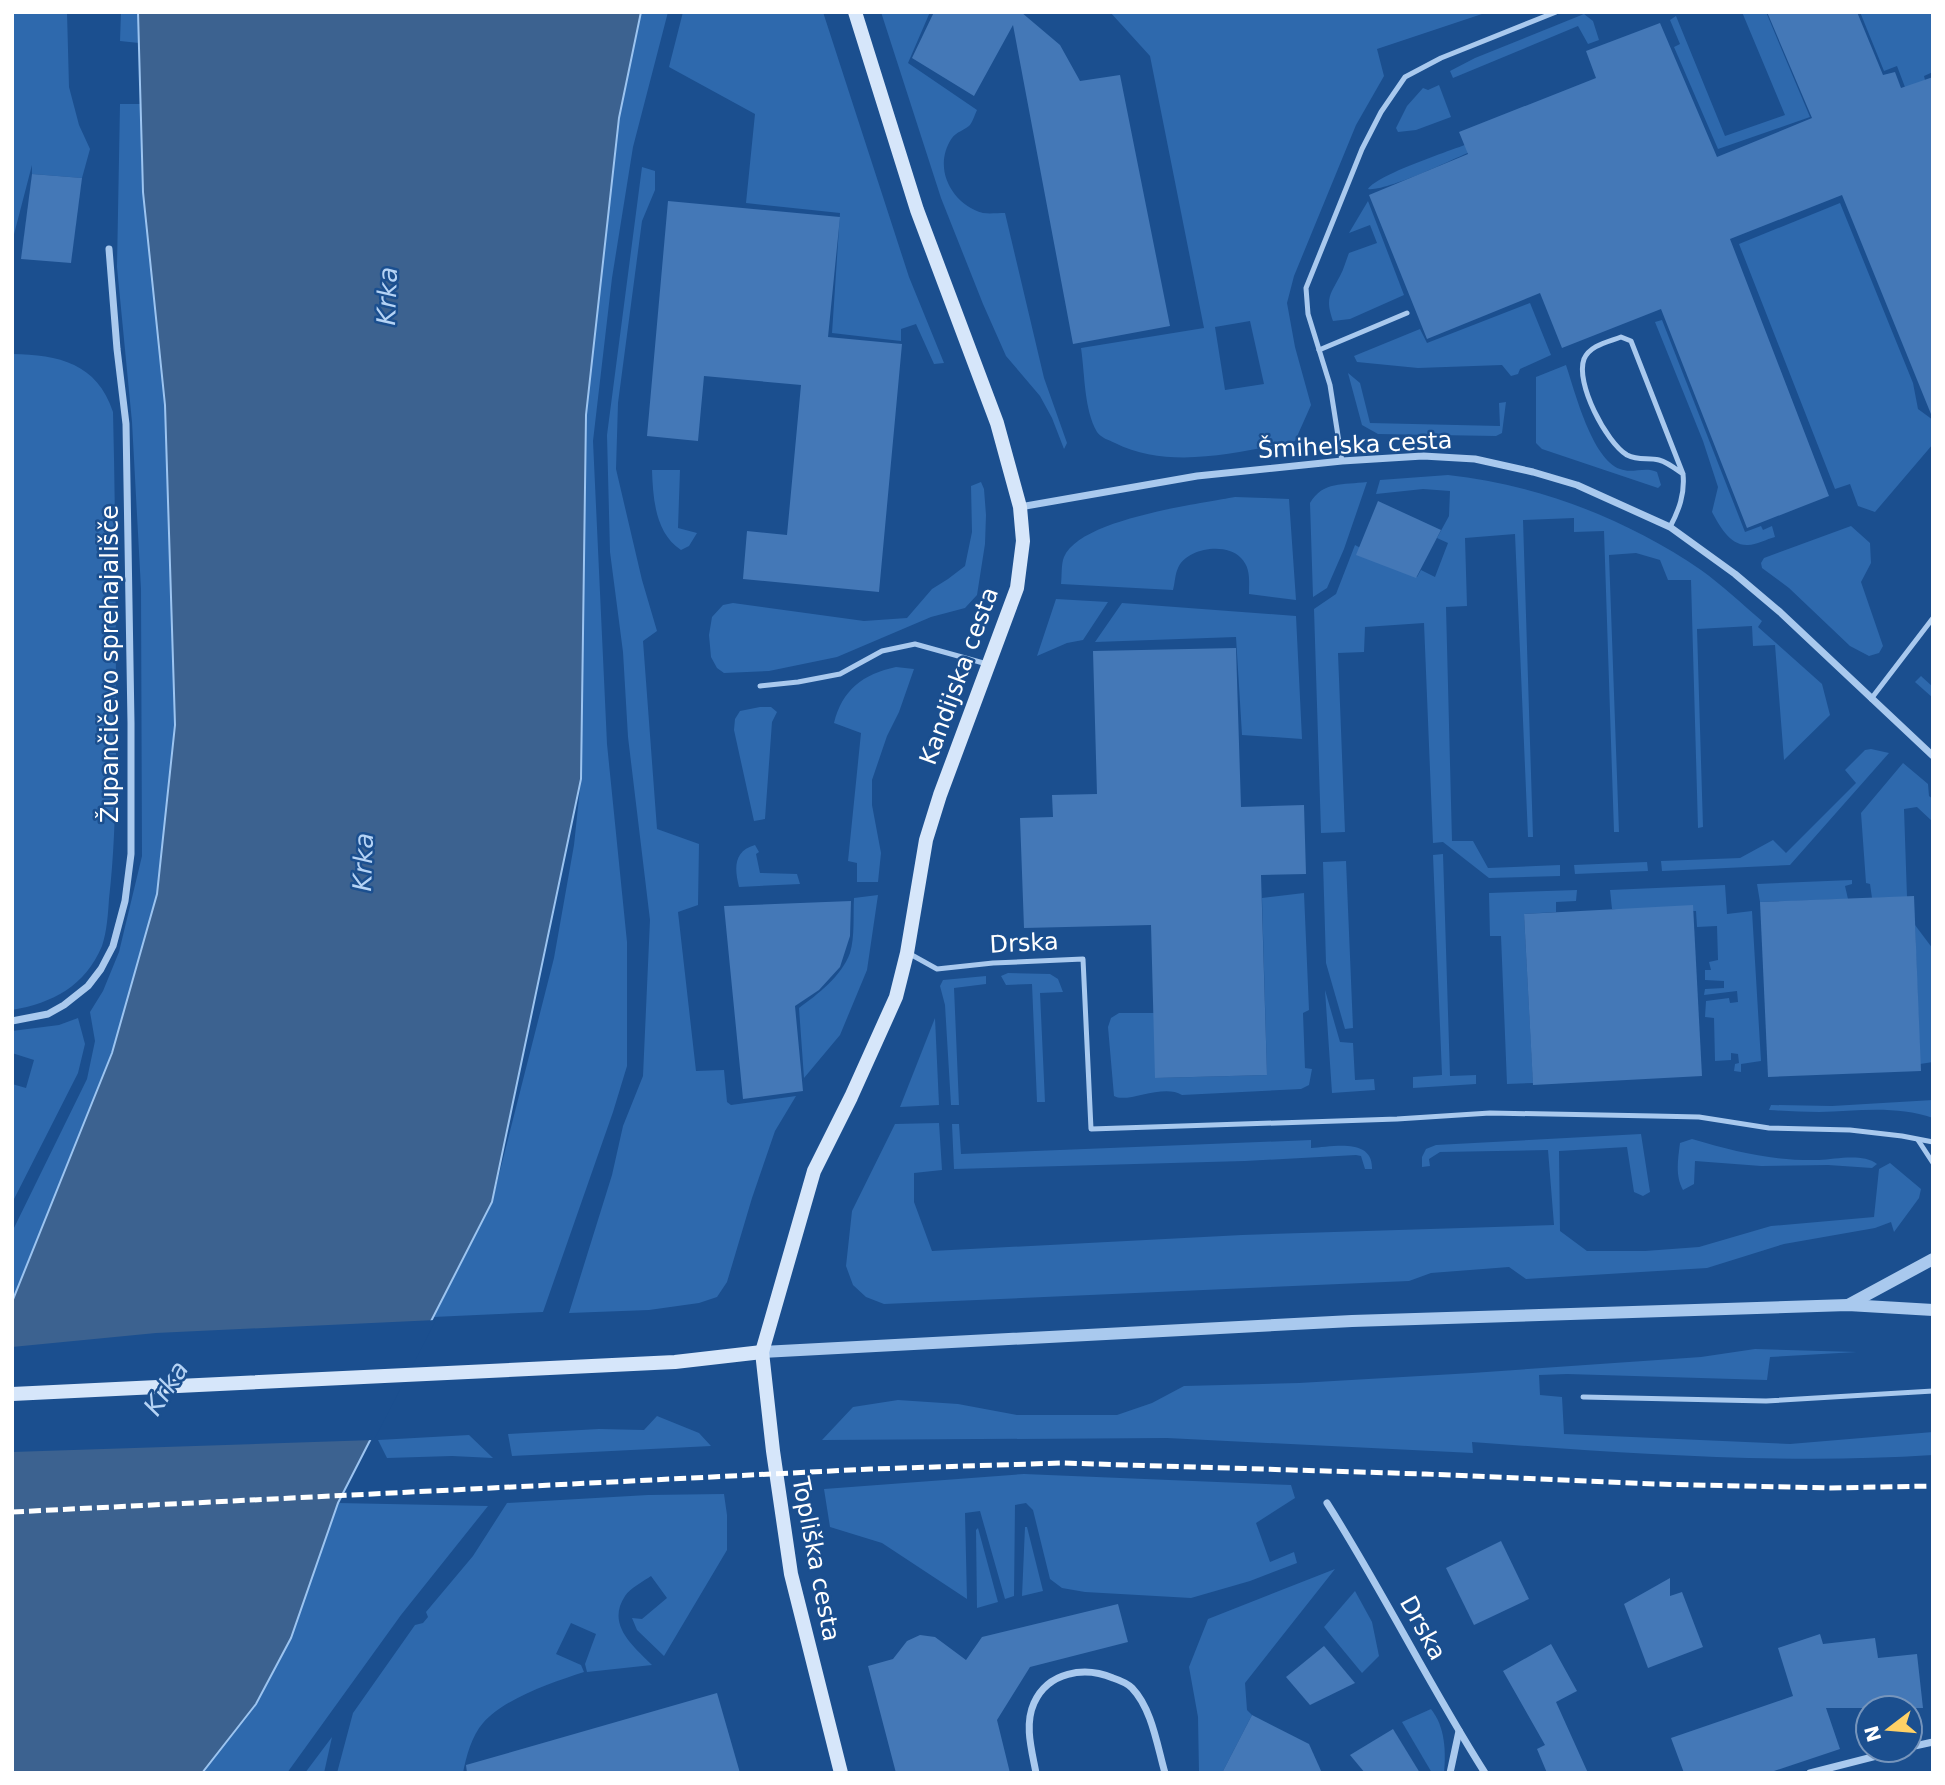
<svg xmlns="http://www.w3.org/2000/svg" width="1945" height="1785" viewBox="0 0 1945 1785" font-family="'DejaVu Sans',sans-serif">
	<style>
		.green { fill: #2e69ad; fill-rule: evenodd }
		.water { fill: #3c6290; stroke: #9cc4f0; stroke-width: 2 }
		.pier { fill: #1b4f8f }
		.building { fill: #4478b7 }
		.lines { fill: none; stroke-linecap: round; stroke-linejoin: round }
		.service { stroke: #a9c9ee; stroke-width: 5 }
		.minor { stroke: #a9c9ee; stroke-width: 7 }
		.tertiary { stroke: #a9c9ee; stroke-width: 12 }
		.secondary { stroke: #d6e6fa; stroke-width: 14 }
		.rail { stroke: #fff; stroke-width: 5; stroke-dasharray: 12 5; stroke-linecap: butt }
		.labels { text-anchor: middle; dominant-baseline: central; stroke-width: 5; stroke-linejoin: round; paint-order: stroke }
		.street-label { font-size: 24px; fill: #fff; stroke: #1b4f8f }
		.water-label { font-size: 26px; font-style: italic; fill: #b5d3f5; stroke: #1b4f8f }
	</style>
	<rect width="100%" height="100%" fill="#1b4f8f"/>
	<g class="green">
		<polygon points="12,12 67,12 69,87 79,125 90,149 82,178 32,174 32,165 12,242"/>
		<polygon points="121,12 138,12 139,43 120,41"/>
		<polygon points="641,12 668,12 633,147 612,278 593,441 607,744 627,942 627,1066 613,1112 543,1312 433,1317 492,1202 554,958 574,845 581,779 586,415 619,118"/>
		<polygon points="683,12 823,12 909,277 944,363 934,364 916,324 901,329 901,341 832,333 840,213 746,203 755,114 669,67"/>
		<path d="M881 12H930L908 63 977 110C975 114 973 121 970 125 965 130 956 132 952 138 932 167 951 204 983 213 989 214 998 213 1005 213L1044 378 1067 443 1064 449 1052 418 1040 396 1006 356 983 304 941 198Z"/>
		<path d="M1110 12H1488L1377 49 1384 76 1356 125 1294 276 1287 303 1295 347 1311 405 1295 441C1238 453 1169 470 1115 443 1109 440 1101 438 1097 432 1084 409 1085 375 1081 348L1204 328 1150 56ZM1250 321 1264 384 1225 390 1215 327Z"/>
		<polygon points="1742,12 1766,12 1810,117 1718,149 1674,47 1680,44 1670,20 1676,16 1725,136 1785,115"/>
		<polygon points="1860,12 1933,12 1933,72 1924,76 1929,96 1911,103 1897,66 1884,71"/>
		<polygon points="1584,14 1593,21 1599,40 1588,44 1578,26 1453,78 1450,71 1475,58"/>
		<polygon points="1439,85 1451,117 1416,130 1398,132 1396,128 1407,106 1423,88 1428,90"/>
		<polygon points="120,104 141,104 143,192 165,405 175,725 157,894 112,1053 12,1302 12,1232 87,1079 95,1041 90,1012 103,991 119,952 142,856 141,589 132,422 117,267"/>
		<path d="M1481 139 1483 146C1462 155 1387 192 1368 189 1379 173 1459 148 1481 139Z"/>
		<polygon points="642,167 655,171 655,190 642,221 618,403 616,469 642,580 657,631 643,641 657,829 699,844 698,905 678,912 696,1071 724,1070 727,1102 731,1105 796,1096 775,1131 752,1198 727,1282 717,1297 699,1303 649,1310 569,1313 612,1175 623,1126 643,1076 650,920 628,737 623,652 610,552 607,435"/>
		<path d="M1368 201 1404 295 1350 319 1333 321C1325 298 1330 295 1340 276 1344 269 1346 260 1349 253L1377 243 1370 225 1349 233Z"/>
		<polygon points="1840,203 1913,383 1918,409 1933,420 1933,444 1875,512 1858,506 1850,484 1835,489 1739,244"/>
		<polygon points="1530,303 1551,355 1520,369 1518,374 1511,376 1502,365 1418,368 1357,362 1354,356 1420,329 1427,343"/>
		<path d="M1662 320 1745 532 1761 526 1763 530 1772 526 1775 537C1767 539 1756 545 1748 545 1730 546 1719 525 1712 512L1718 487 1703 441 1655 322Z"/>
		<path d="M12 354C59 355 97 363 113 412 116 532 116 652 116 772 115 815 114 856 109 899 108 914 107 931 102 946 85 986 53 1003 12 1010Z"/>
		<path d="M1566 365C1575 392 1592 459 1620 469 1632 474 1645 466 1657 472L1661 485 1658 488 1542 449 1536 443V377Z"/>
		<polygon points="1348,373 1360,383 1370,423 1500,426 1499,403 1506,402 1502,433 1496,436 1378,434 1362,425"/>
		<path d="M652 470H680L678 528 697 533 689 546 681 550C655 533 653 498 652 470Z"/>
		<path d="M1448 475C1536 484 1627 519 1701 570 1722 585 1742 604 1762 621L1758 627 1822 684 1830 715 1784 760 1775 645 1753 646 1752 626 1697 629 1703 827 1698 828 1691 580H1668L1660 560 1636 553 1609 555 1619 832H1614L1604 531 1574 532V518L1523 520 1533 837H1528L1515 534 1465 538 1467 606 1446 607 1452 841H1473L1488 868 1560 865V876L1489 878 1443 842 1433 843 1424 623 1365 627 1364 652 1338 653 1345 832 1321 833 1314 609 1336 594 1355 545 1413 576 1417 577 1421 570 1435 577 1448 543 1437 538 1449 516 1450 491 1423 489 1376 494 1380 480Z"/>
		<polygon points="981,482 984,489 986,515 985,544 977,595 965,608 931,617 837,657 769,671 724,673 717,668 711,657 709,635 712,617 723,605 733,603 864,621 907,618 932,589 948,579 965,566 972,532 971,486"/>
		<path d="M1367 482 1344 549 1327 588 1313 597 1310 503C1323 481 1343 485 1367 482Z"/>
		<path d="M1235 497 1289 499 1296 600 1249 594C1249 581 1251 568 1241 558 1226 542 1187 548 1178 568 1175 574 1175 583 1173 590L1061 584C1062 576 1061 564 1064 557 1080 519 1198 504 1235 497Z"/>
		<polygon points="1851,526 1870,543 1871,563 1861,582 1883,646 1879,653 1869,656 1850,646 1789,588 1762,568 1761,563 1764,558"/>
		<polygon points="1056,599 1108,602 1083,640 1067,643 1037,656"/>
		<polygon points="1122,603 1296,616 1302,739 1242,735 1236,637 1095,642"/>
		<path d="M896 667 914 669 899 712 887 736 872 780V805L881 853 878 882H857V863L848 861 861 733 834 723C842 690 863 674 896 667Z"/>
		<polygon points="1921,676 1933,687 1933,698 1915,682"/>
		<polygon points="760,707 771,707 777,712 772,722 765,819 754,821 734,730 735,719 740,711"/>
		<polygon points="1871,749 1889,753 1790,865 1662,871 1661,861 1740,858 1773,840 1786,853 1856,783 1845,770 1865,750"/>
		<polygon points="1903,763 1928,784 1929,796 1933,799 1933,822 1917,807 1904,809 1907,897 1872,898 1870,884 1866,883 1861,813"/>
		<path d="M755 845 759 852 756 854 760 873 797 874 800 884 739 887C734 867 734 851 755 845Z"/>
		<polygon points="1443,854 1450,1076 1476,1075 1476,1084 1413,1088 1413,1077 1442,1075 1433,855"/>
		<polygon points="1346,861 1353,1028 1345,1029 1326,963 1323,862"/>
		<polygon points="1647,862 1648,871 1575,874 1574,865"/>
		<polygon points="1852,880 1852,884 1845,886 1848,899 1760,902 1757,884"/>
		<polygon points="1725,885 1727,914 1752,911 1761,1061 1741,1064 1741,1072 1734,1071 1735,1064 1739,1063 1738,1054 1731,1053 1731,1060 1715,1061 1714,1018 1705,1017 1706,1001 1729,998 1730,1003 1738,1002 1737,991 1704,995 1705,989 1724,988 1724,981 1705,980 1705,970 1711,970 1709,962 1718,960 1717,926 1697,927 1696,911 1612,909 1610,890"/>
		<polygon points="1577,890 1576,901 1556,902 1556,912 1524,914 1533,1083 1507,1084 1501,936 1490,936 1489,893"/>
		<path d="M1304 893 1309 1010 1303 1013 1305 1068 1312 1069 1309 1085 1301 1089 1182 1095C1163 1083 1127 1104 1114 1096L1108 1027 1111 1018 1119 1013H1154L1156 1078 1267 1075 1262 898Z"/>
		<path d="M878 895 867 970 840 1035 804 1078 799 1008C818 994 841 977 850 953 855 937 853 915 854 898Z"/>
		<polygon points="1915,925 1933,949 1933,1062 1920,1064"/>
		<polygon points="1008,973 1050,974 1058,979 1063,992 1040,993 1045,1102 1037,1102 1032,984 1006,985 1001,976"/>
		<polygon points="986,976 986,984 954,988 959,1105 951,1105 945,1005 940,986 943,980"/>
		<polygon points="1325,990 1340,1042 1353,1043 1355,1080 1374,1079 1375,1090 1332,1093"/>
		<polygon points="78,1018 85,1044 78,1073 12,1203 12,1084 26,1088 34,1060 12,1053 12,1031 59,1025"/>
		<polygon points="935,1018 939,1105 900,1107"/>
		<path d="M1933 1100V1118C1896 1105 1857 1111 1819 1112 1802 1112 1786 1111 1769 1110L1771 1105 1832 1106Z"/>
		<polygon points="939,1123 942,1170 914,1173 914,1202 932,1251 1242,1235 1554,1225 1548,1150 1440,1152 1429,1159 1430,1166 1422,1167 1422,1157 1426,1149 1436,1145 1641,1134 1650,1192 1643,1196 1634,1192 1627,1147 1559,1151 1560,1231 1587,1251 1645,1251 1699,1247 1771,1226 1874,1217 1879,1169 1890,1163 1921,1189 1919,1198 1894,1232 1891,1222 1875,1228 1784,1244 1707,1268 1526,1279 1509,1267 1431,1273 1409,1281 884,1304 866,1297 853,1285 846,1266 852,1211 895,1124"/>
		<path d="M952 1124H959L961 1154 1311 1140V1148C1332 1147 1373 1137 1372 1169H1365L1361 1156 1356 1155 1245 1161 954 1169Z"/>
		<path d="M1692 1139C1736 1152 1773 1161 1819 1160 1836 1159 1863 1153 1877 1164L1872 1168 1828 1165 1761 1166 1695 1161 1694 1184 1683 1190C1675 1176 1678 1159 1680 1143Z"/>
		<path d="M1755 1349 1857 1352 1770 1357 1767 1380 1567 1374 1539 1375 1540 1395 1562 1397 1564 1434 1790 1444 1933 1432V1455C1780 1465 1624 1453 1472 1442L1473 1453 1167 1438 822 1440 853 1407 898 1400 958 1404 1017 1415H1117L1152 1403 1184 1386 1299 1383 1472 1373 1701 1357Z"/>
		<polygon points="657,1416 699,1433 711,1446 512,1456 508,1434 599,1429 644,1430"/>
		<polygon points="469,1435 493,1458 452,1456 387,1458 378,1440"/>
		<polygon points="1024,1474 1291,1485 1295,1498 1256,1523 1270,1562 1294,1552 1297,1563 1250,1581 1191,1598 1085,1592 1062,1588 1050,1579 1033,1510 1026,1503 1015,1505 1014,1596 1005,1599 980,1511 965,1513 967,1599 882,1543 830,1527 824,1489"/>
		<path d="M724 1494 727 1515V1550L664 1656 637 1630 632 1618 642 1619 667 1598 651 1576C644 1581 630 1588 625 1596 606 1625 633 1646 652 1665L587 1672 585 1664 596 1634 571 1623 556 1654 581 1665 584 1672C553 1682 505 1698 483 1723 472 1735 466 1757 463 1773H337L353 1713 415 1625 423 1623 428 1617 426 1612 473 1556 507 1503 648 1495Z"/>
		<polygon points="338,1503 488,1506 401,1615 287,1773 202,1773 256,1704 291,1638"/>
		<polygon points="1025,1527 1027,1527 1043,1591 1022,1596"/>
		<polygon points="978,1528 998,1602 977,1608 976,1530"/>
		<polygon points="1335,1569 1245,1683 1247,1710 1252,1715 1222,1773 1199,1773 1198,1717 1189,1667 1208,1619"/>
		<polygon points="1355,1591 1372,1622 1379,1656 1362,1673 1324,1627"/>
		<path d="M1431 1709C1445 1727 1446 1750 1444 1773H1432L1402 1722Z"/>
		<polygon points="332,1737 324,1773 305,1773"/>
	</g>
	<polygon class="water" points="138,12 641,12 619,118 586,415 581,779 492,1202 338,1503 291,1638 256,1704 202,1773 12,1773 12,1302 112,1053 157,894 175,725 165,405 143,192"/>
	<polygon class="pier" points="436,1320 374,1440 12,1452 12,1347 156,1333"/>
	<g class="building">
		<polygon points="934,12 1021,12 1060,45 1080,81 1120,75 1170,326 1073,344 1013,25 974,96 912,58"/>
		<polygon points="1767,12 1857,12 1883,75 1895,72 1901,88 1933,77 1933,419 1842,195 1730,239 1829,496 1747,528 1661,309 1562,348 1540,293 1427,339 1369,195 1468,154 1459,132 1596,78 1586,51 1660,23 1717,157 1812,118"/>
		<polygon points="32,174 82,178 71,263 21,259"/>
		<polygon points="668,201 840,217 828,337 902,344 879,592 743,579 747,531 787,535 801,385 704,376 698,441 647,436"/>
		<polygon points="1378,501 1441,530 1416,578 1356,555"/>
		<polygon points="1236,648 1241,807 1304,805 1306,874 1261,875 1267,1075 1155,1078 1151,925 1024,928 1020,818 1053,817 1052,795 1097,794 1093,651"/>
		<polygon points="1914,896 1921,1071 1768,1077 1760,902"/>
		<polygon points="851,901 850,936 840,967 819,990 795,1006 803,1091 743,1099 724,906"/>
		<polygon points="1693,905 1702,1076 1533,1085 1524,914"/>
		<polygon points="1501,1541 1529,1599 1474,1625 1446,1568"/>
		<polygon points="1670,1578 1670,1596 1682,1592 1703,1647 1648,1668 1624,1604"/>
		<polygon points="1118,1604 1128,1642 1030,1667 997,1720 1010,1773 896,1773 868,1666 893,1659 907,1641 920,1635 935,1637 966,1660 982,1637"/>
		<polygon points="1820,1634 1823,1644 1875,1638 1878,1658 1917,1654 1923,1708 1826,1708 1840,1749 1768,1773 1684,1773 1671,1738 1793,1696 1778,1648"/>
		<polygon points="1551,1644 1577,1691 1556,1702 1588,1773 1547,1773 1537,1749 1545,1745 1503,1671"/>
		<polygon points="1324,1646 1355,1683 1310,1705 1286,1677"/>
		<polygon points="717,1693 740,1773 467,1773 466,1765"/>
		<polygon points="1252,1715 1309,1744 1322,1773 1222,1773"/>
		<polygon points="1393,1729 1420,1773 1365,1773 1350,1755"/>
	</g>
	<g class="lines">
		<g class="service">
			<polyline points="1319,350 1407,313"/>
			<polyline points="1342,461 1330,385 1308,314 1306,288 1362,149 1381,112 1405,77 1441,58 1556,12"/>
			<path d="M1670 527C1679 510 1685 494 1683 474L1631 341 1621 337C1608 342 1590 345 1584 359 1575 383 1606 442 1627 455 1639 461 1648 457 1659 460 1667 462 1676 469 1683 474"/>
			<polyline points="760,686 798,682 840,674 882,651 915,644 987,664"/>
			<polyline points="1871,699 1933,618"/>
			<polyline points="910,954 937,969 993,963 1083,959 1091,1129 1397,1119 1490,1113 1654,1116 1699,1117 1769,1128 1850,1130 1902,1136 1933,1142"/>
			<polyline points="1918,1140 1933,1163"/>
			<polyline points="1583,1397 1766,1401 1933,1391"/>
		</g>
		<g class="minor">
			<polyline points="1020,507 1197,476 1342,461 1423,456 1475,459 1533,472 1577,485 1670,527 1735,574 1780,612 1933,756"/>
			<polyline points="12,1021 48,1014 64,1005 88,986 101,969 113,946 125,901 131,854 131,723 126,424 117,349 109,249"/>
			<path d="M1327 1503C1383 1591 1429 1685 1485 1773"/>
			<polyline points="1910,1747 1933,1742"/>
			<path d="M1036 1773C1032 1751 1024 1725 1034 1703 1048 1672 1084 1666 1113 1678 1119 1680 1127 1683 1132 1688 1152 1709 1157 1745 1165 1773"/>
			<polyline points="1450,1773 1459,1731"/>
			<polyline points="1810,1773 1900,1750"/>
		</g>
		<g class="tertiary">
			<polyline points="1848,1305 1933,1259"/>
			<polyline points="762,1352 1352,1321 1848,1305 1933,1310"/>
		</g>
		<g class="secondary">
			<polyline points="12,1394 675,1362 762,1352"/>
			<polyline points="841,1773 791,1574 773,1451 762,1352 814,1171 851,1097 896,997 907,953 926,840 940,795 1017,588 1023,541 1020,507 997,423 917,210 855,12"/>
		</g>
		<polyline class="rail" points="12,1512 871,1469 1062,1463 1425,1474 1655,1484 1830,1488 1933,1486"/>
	</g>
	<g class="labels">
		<g class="street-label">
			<text transform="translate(1355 445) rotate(-3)">Šmihelska cesta</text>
			<text transform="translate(110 664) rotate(-90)">Župančičevo sprehajališče</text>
			<text transform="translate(959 676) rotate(-70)">Kandijska cesta</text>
			<text transform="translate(1024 943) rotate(-3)">Drska</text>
			<text transform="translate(816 1559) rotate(79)">Topliška cesta</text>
			<text transform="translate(1423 1628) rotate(61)">Drska</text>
		</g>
		<g class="water-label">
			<text transform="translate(387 296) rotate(-88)">Krka</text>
			<text transform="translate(363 862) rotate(-88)">Krka</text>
			<text transform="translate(166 1388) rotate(-57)">Krka</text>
		</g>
	</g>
	<rect width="1945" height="1785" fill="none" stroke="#ffffff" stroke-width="28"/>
	<g transform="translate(1889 1729) rotate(254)"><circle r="33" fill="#1b4f8f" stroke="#7695bc" stroke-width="2"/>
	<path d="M0-5L12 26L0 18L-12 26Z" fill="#ffd166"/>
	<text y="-10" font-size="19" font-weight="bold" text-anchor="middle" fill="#ffffff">N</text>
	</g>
</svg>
